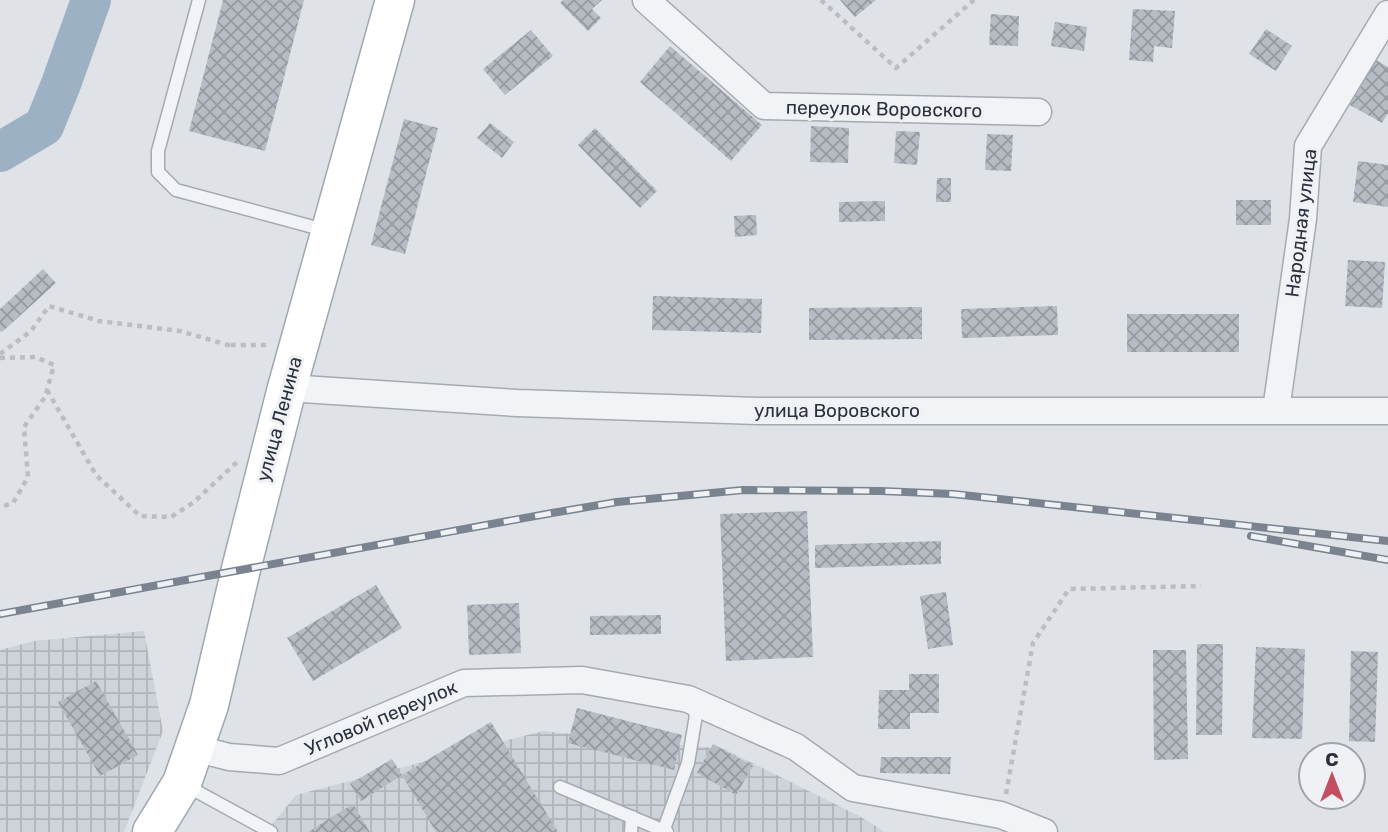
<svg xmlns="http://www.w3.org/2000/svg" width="1388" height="832" viewBox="0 0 1388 832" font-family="Rubik,sans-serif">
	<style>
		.industrial { fill: url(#industrial-grid) }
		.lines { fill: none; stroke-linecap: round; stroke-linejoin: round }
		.river { stroke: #9db1c4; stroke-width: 40 }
		.building { fill: url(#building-cross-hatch) }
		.service-casing { stroke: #a5aab1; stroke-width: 15 }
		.minor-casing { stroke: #a5aab1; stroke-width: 29 }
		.primary-casing { stroke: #a0a7b2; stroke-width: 41 }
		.path { stroke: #babdc2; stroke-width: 4.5; stroke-dasharray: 5 5; stroke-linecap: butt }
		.service { stroke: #f2f3f6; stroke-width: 12 }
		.minor { stroke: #f2f3f6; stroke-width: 26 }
		.primary { stroke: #fff; stroke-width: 38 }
		.rail-casing { stroke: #7a838f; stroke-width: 8 }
		.rail { stroke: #eff1f5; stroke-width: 5; stroke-dasharray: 16; stroke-linecap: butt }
		.labels { text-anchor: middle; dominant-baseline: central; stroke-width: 6; stroke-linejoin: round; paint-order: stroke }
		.street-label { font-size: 19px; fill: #2a313d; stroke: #eff1f5 }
	</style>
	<defs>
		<pattern id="industrial-grid" width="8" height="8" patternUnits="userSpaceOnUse" patternTransform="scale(1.75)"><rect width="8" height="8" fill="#ced2d9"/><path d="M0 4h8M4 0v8" fill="none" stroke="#b1b5bb"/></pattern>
		<pattern id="building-cross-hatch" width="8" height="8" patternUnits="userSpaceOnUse" patternTransform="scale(1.75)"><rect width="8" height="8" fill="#b7bcc4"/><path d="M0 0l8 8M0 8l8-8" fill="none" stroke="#9599a0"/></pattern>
	</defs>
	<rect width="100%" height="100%" fill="#dfe3e7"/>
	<g class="industrial">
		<polygon points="144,631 163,731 124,832 0,832 0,650 34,641"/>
		<polygon points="543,731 724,749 861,817 885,832 266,832 296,795"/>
	</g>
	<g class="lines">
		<polyline class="river" points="0,152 44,126 61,84 91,0"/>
	</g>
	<g class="building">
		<polygon points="223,0 304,0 265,151 189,131"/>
		<polygon points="563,0 602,0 592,9 601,18 588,31 560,3"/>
		<polygon points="840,0 876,0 855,17"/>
		<polygon points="1133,9 1175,11 1172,48 1154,46 1153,62 1129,60"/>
		<polygon points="991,14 1019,16 1018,46 989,45"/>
		<polygon points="1055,22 1087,27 1084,51 1051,46"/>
		<polygon points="1266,29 1292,46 1276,71 1249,54"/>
		<polygon points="531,30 553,56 505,95 483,69"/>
		<polygon points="670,46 762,125 731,161 640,82"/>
		<polygon points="1376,60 1388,67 1388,113 1382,123 1350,105"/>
		<polygon points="404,119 438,128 405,254 371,245"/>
		<polygon points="490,123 514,142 502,158 477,138"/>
		<polygon points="811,126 849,128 848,163 810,162"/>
		<polygon points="595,128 657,191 640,208 578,145"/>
		<polygon points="896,131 920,132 917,165 894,163"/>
		<polygon points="987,134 1013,135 1011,171 985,170"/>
		<polygon points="1358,161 1388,165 1388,207 1353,202"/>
		<polygon points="937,178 951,178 951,202 936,202"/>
		<rect x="1236" y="200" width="35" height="25"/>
		<polygon points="885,201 885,221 839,222 839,202"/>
		<polygon points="756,215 757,235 735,237 734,216"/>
		<polygon points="1348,260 1385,262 1382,308 1345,306"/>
		<polygon points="43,269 56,283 2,332 0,331 0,309"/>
		<polygon points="653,296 762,299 761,333 652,330"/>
		<polygon points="1057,306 1058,335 962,338 961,309"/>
		<polygon points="922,307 922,339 809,340 809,308"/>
		<rect x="1127" y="314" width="112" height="38"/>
		<polygon points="807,511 813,657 726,661 720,514"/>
		<polygon points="941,541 941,564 815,568 815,545"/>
		<polygon points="376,585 402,628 313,681 287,638"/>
		<polygon points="946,592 953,645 928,649 920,596"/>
		<polygon points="519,603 521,653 469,655 467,605"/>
		<polygon points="661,615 661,634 590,635 590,616"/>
		<polygon points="1197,644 1223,644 1222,735 1196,735"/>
		<polygon points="1256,647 1305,649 1302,739 1252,738"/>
		<polygon points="1153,650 1186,650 1188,759 1154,760"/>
		<polygon points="1351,651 1378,652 1375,742 1349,741"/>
		<polygon points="909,674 939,674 939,713 910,713 910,729 878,729 879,690 909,690"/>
		<polygon points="96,681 138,755 100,776 58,702"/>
		<polygon points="577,708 682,735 674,770 568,743"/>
		<polygon points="491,722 558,832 436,832 402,775"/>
		<polygon points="713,744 753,766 736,795 697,773"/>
		<polygon points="881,757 951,757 950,774 880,773"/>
		<polygon points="392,759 402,775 361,801 350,784"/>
		<polygon points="353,804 370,832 308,832"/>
	</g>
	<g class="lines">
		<g class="service-casing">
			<g id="service">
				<polyline points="199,0 158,151 158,172 176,190 328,231"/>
				<polyline points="185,785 271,832"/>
				<polyline points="560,787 667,832"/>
				<polyline points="664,829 688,763 696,715 690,702"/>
				<polyline points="631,832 632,817"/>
			</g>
		</g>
		<g class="minor-casing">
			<g id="minor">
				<polyline points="646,0 764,106 1038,112"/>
				<polyline points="287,388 517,403 758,411 1388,411"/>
				<polyline points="1276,410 1303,219 1308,146 1388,14"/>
				<polyline points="194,748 229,757 279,761 464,683 582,680 688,699 796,747 853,788 1001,815 1044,832"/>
			</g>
		</g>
		<g class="primary-casing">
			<polyline id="primary" points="152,832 182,783 209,705 241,569 287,388 395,0"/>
		</g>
		<g class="path">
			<polyline points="821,0 896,68 974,0"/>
			<polyline points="0,354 31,331 49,306 99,321 180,331 228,345 226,345 268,345"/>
			<polyline points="0,358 35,357 54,365 45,397 24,427 28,477 13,503 0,507"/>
			<polyline points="47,390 96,475 140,516 171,517 194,502 237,462"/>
			<polyline points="1006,794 1033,643 1069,589 1201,586"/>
		</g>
		<use href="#service" class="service"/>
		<use href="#minor" class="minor"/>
		<use href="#primary" class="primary"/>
		<g class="rail-casing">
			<g id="rail">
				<polyline points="1251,536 1388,560"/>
				<polyline points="0,614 552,513 617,502 743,490 881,491 953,494 1388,541"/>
			</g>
		</g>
		<use href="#rail" class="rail"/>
	</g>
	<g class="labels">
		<g class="street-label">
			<text transform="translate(884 109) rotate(1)">переулок Воровского</text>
			<text transform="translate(1301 223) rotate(-83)">Народная улица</text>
			<text x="837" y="410">улица Воровского</text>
			<text transform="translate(279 419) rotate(-75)">улица Ленина</text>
			<text transform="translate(381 718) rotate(-23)">Угловой переулок</text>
		</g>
	</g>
	<g transform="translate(1332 776)"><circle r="33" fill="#eff1f5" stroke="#a0a4ab" stroke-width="2"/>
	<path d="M0-5L12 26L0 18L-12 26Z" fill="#c24f61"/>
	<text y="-10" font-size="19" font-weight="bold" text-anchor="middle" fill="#2a313d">С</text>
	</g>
</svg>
